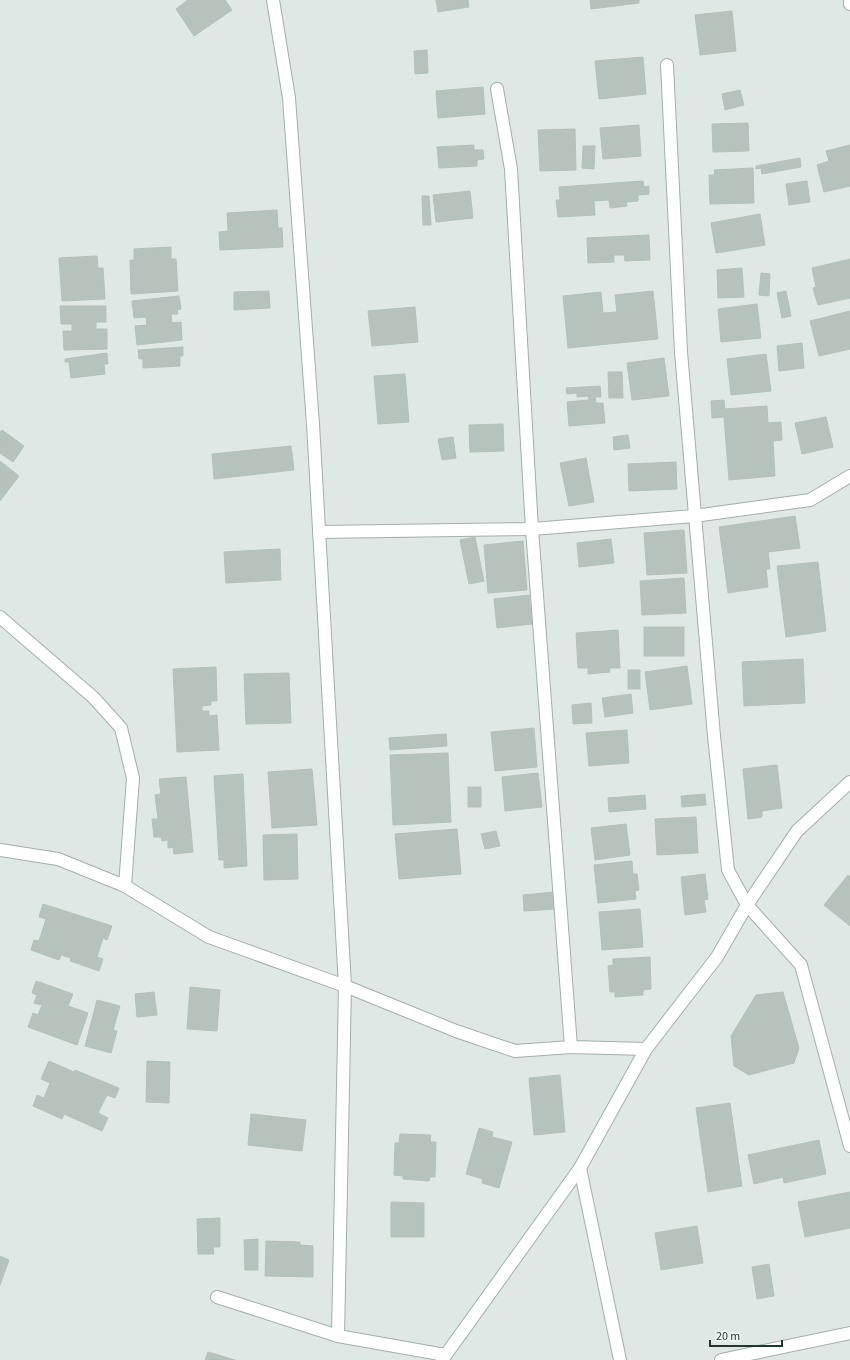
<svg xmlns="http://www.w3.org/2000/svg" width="850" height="1360" viewBox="0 0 850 1360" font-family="'Source Sans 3',sans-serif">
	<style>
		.building { fill: #b5c3bc; stroke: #b3c1ba }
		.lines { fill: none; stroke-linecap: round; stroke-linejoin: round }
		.minor-casing { stroke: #a3afaa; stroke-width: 14 }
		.tertiary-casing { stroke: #a3afaa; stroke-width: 14 }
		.minor { stroke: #fff; stroke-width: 12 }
		.tertiary { stroke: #fff; stroke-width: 12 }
	</style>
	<rect width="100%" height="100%" fill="#dfe8e4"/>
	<g class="building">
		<polygon points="188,0 225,0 232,10 194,36 176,9"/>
		<polygon points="436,0 468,0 469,7 438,12"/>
		<polygon points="590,0 639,0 639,3 591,9"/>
		<polygon points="732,11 736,51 700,55 695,15"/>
		<polygon points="427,50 428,73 415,74 414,51"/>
		<polygon points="643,57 646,94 599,99 595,61"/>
		<polygon points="483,87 485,114 438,118 436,91"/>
		<polygon points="740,90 744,105 725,110 722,94"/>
		<polygon points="748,123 749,151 713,152 712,124"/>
		<polygon points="639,125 641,156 603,159 600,128"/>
		<polygon points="575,129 576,170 540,171 538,130"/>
		<polygon points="474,145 474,150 483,150 484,159 477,160 477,166 439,168 437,147"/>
		<polygon points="850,145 850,186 824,192 817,165 829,161 826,151"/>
		<polygon points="583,146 595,146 594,169 582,168"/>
		<polygon points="800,158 801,167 762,174 761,168 756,169 756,166"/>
		<polygon points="753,168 754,203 710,204 709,175 715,175 714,170"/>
		<polygon points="643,181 644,187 649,186 649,194 638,195 638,201 626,202 627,206 610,208 609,200 594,201 595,215 558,217 556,200 560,200 559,187"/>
		<polygon points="807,181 810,202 789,205 786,184"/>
		<polygon points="470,191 473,218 436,222 433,195"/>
		<polygon points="422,196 429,196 431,225 423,225"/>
		<polygon points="277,210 278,228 282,228 283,247 220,250 219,232 228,231 227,213"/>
		<polygon points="760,214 765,245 716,253 711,223"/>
		<polygon points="649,235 650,260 625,261 624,255 614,255 614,262 588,263 587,238"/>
		<polygon points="171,247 171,259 176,259 178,291 131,294 130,260 134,260 134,249"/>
		<polygon points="97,256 98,268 103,268 105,299 62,301 59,258"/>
		<polygon points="850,259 850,298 818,305 813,288 816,287 812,268"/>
		<polygon points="742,268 744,297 718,298 717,270"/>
		<polygon points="761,273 770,274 769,296 759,295"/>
		<polygon points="269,291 270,308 234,310 234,292"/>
		<polygon points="653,291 658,339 568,348 563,296 601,292 603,313 617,312 615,295"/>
		<polygon points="786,291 791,316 782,318 777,293"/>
		<polygon points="179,296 181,309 177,310 178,314 171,314 172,323 181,322 182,340 137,345 135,326 147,325 146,317 134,318 132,301"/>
		<polygon points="757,304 761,338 721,342 718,309"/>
		<polygon points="60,306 106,306 106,322 96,322 96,329 107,329 107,349 64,350 63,331 72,331 72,324 61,324"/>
		<polygon points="415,307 418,342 372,346 368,311"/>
		<polygon points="850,311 850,349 819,356 810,321"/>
		<polygon points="802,343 804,368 779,371 777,346"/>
		<polygon points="183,347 183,356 180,356 180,366 143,368 143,359 139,359 138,350"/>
		<polygon points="107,353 108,364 104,364 105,374 71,378 69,362 65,362 65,359"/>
		<polygon points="766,354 771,391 731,395 727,359"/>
		<polygon points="664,358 669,396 632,400 627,363"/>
		<polygon points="608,372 622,372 623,398 609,398"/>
		<polygon points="405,374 409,422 378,424 374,376"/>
		<polygon points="600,386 601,397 595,397 596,403 603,403 605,423 569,426 567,402 589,400 588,396 577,397 577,393 567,394 566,388"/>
		<polygon points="724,400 725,409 767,406 768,423 781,422 782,440 773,441 775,476 729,480 724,417 712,418 711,401"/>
		<polygon points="826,417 833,447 802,454 795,423"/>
		<polygon points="503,424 504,451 470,452 469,425"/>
		<polygon points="2,430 24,446 13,462 0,453 0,432"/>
		<polygon points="628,435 630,448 614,450 613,437"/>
		<polygon points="453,437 456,458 442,460 438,439"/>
		<polygon points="291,446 294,470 214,479 212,454"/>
		<polygon points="586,458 594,502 569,506 560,463"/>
		<polygon points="0,461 19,476 0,501"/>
		<polygon points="676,462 677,489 629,491 628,464"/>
		<polygon points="795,516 800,548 768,552 770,569 766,569 768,587 728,593 719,527"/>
		<polygon points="684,530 687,573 647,575 644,533"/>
		<polygon points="475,537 484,581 469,584 460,540"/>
		<polygon points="611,539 614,563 579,567 577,543"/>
		<polygon points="523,541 527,590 488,593 484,545"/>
		<polygon points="280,549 281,580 226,583 224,552"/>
		<polygon points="818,562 826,631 786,637 777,566"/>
		<polygon points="684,578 686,613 642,615 640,581"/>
		<polygon points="529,595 532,624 497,628 494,599"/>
		<rect x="644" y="627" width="40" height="29"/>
		<polygon points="618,630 620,668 609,668 610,672 588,674 588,668 578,668 576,633"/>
		<polygon points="803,659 805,703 744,706 742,662"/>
		<polygon points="687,666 692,704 650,710 645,672"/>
		<polygon points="216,667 217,701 211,701 211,705 202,706 202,711 209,711 209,716 217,715 219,750 177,752 173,669"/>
		<rect x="628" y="670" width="12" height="19"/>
		<polygon points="289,673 291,723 246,724 244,674"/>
		<polygon points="631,694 633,713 605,717 602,698"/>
		<polygon points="591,703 592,723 573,724 572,705"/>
		<polygon points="534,728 537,767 495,771 491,732"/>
		<polygon points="627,730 629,763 589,766 586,733"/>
		<polygon points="446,734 447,746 390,750 389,738"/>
		<polygon points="448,753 451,822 393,825 390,755"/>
		<polygon points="777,765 782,808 762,811 762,817 748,819 743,769"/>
		<polygon points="312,769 317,825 272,828 268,772"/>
		<polygon points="538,773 542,807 505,811 502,777"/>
		<polygon points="243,774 247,866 224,868 224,860 219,860 214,776"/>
		<polygon points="186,777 193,852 174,854 173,847 168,848 168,840 162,841 161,837 154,837 152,819 158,819 155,795 161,794 159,779"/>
		<rect x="468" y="787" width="13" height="20"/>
		<polygon points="705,794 706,805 682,807 681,796"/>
		<polygon points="645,795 646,809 609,812 608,798"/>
		<polygon points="696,817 698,853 657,855 655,819"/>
		<polygon points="626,824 630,855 595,860 591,828"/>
		<polygon points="457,829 461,874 399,879 395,834"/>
		<polygon points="496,831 500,846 485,849 481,834"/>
		<polygon points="297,834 298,879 264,880 263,835"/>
		<polygon points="632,861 633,874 637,874 639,890 635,891 636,899 598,903 594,865"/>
		<polygon points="705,874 708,899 704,900 706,912 685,915 681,877"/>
		<polygon points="848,875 850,877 850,926 824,905"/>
		<polygon points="555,892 556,909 524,911 523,895"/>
		<polygon points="43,904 112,926 107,940 103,938 97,957 103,959 99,971 70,961 71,958 61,955 59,960 31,950 34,940 39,941 46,919 39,917"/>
		<polygon points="640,909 643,947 602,950 599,912"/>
		<polygon points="650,957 651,989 643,990 643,995 615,997 615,992 610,992 608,966 613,965 613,959"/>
		<polygon points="36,981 73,994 68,1006 88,1013 77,1045 28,1027 33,1013 38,1015 42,1005 34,1003 37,995 32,993"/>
		<polygon points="190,987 220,990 217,1031 187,1029"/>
		<polygon points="154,992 157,1015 137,1017 135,994"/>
		<polygon points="783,992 799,1048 794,1063 749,1075 734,1066 731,1036 756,995"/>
		<polygon points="97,1000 120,1006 113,1030 117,1031 111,1053 85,1046"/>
		<polygon points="49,1061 74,1072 75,1070 119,1088 115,1098 107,1095 98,1113 108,1118 102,1131 64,1114 62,1119 33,1106 37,1095 44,1098 50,1083 41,1079"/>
		<polygon points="147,1061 170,1062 169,1103 146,1102"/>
		<polygon points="560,1075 565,1132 534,1135 529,1078"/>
		<polygon points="730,1103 742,1186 708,1192 696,1108"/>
		<polygon points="251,1114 306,1120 302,1151 248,1145"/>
		<polygon points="479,1128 493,1132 492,1137 512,1142 499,1188 482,1183 483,1179 466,1174"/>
		<polygon points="400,1134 431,1135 430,1142 436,1142 435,1177 430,1177 429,1181 403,1179 403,1176 394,1175 395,1143 399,1143"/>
		<polygon points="819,1140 826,1174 784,1183 783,1177 754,1184 748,1155"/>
		<polygon points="850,1192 850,1228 805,1237 798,1202"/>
		<polygon points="391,1202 424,1203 424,1237 391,1237"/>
		<polygon points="220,1218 220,1247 213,1247 214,1254 198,1254 197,1219"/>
		<polygon points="697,1226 703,1263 661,1270 655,1233"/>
		<polygon points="258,1239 258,1270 245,1270 244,1240"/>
		<polygon points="266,1241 300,1242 300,1245 313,1246 313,1277 265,1276"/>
		<polygon points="0,1256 9,1260 0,1285"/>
		<polygon points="769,1264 774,1296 757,1299 752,1267"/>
		<polygon points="208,1352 235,1360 205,1360"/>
	</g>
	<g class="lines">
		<g class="minor-casing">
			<g id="minor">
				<polyline points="273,0 289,98 313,424 345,986 338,1336"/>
				<polyline points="850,0 850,4"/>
				<polyline points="667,65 681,352 714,736 728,870 747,905 801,965 850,1146"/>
				<polyline points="497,89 511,169 532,529 571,1047"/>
				<polyline points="319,532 532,529 694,516 810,500 850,476"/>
				<polyline points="0,617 93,697 121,728 133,778 125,886"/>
				<polyline points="0,850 58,859 125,886 209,937 345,986 456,1031 515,1051 571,1047 646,1049"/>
				<polyline points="580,1168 620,1360"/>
				<polyline points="217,1297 338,1336 445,1355"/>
				<polyline points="721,1360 850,1333"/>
			</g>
		</g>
		<g class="tertiary-casing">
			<polyline id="tertiary" points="442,1360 580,1168 646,1049 717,957 747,905 797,831 850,782"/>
		</g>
		<use href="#minor" class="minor"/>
		<use href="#tertiary" class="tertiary"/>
	</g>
	<path d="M710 1340v6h72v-6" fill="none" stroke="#22362f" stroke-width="2"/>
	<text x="716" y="1340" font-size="12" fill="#22362f" stroke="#eff6f2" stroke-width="3" paint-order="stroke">20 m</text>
</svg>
